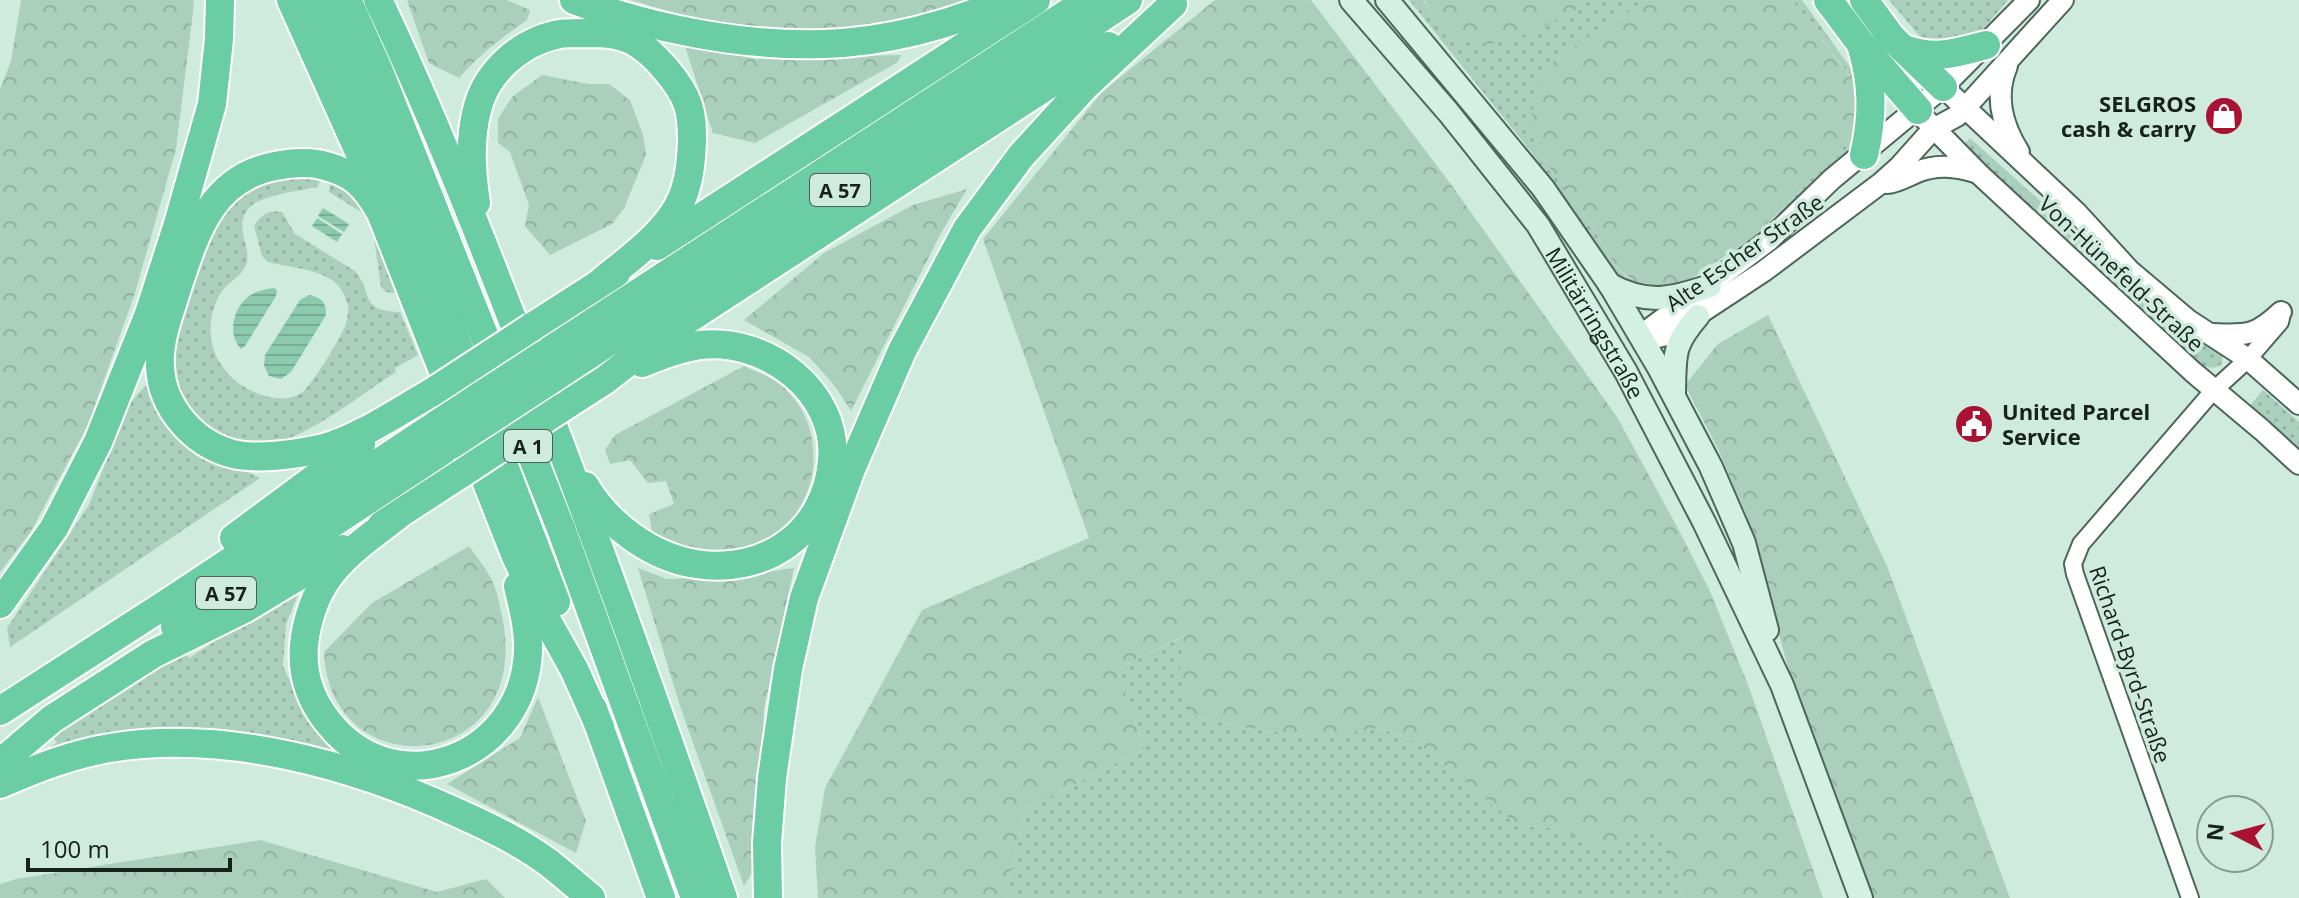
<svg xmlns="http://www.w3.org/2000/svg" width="2299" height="898" viewBox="0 0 2299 898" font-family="'Open Sans',sans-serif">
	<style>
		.grass { fill: url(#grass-dots) }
		.forest { fill: url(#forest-crowns) }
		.water { fill: url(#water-rules) }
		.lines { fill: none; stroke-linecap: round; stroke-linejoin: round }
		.minor-casing { stroke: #4d655a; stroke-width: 20 }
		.tertiary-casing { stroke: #4d655a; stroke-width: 24 }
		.secondary-casing { stroke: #4d655a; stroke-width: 26 }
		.motorway-casing { stroke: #fff; stroke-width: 32 }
		.minor { stroke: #fff; stroke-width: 16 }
		.tertiary { stroke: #fff; stroke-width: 20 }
		.secondary { stroke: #d2f0e3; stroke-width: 22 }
		.motorway { stroke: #6acda3; stroke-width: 28 }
		.motorway-bridge-casing { stroke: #fff; stroke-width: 32; stroke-linecap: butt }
		.motorway-bridge { stroke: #6acda3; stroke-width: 28 }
		.labels { text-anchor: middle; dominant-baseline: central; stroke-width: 7; stroke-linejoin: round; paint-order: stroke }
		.shield { fill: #cfebdd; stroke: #4f5e57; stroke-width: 2 }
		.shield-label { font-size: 20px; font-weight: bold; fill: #18221d }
		.poi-label { font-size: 22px; font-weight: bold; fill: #18221d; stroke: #cfebdd; text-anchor: end }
		.street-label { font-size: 22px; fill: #18221d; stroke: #cfebdd }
	</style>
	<defs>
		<pattern id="grass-dots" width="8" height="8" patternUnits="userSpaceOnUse" patternTransform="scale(2)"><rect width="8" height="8" fill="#aacfbd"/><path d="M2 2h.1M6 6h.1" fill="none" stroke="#92b1a2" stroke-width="1.8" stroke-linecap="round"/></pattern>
		<pattern id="forest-crowns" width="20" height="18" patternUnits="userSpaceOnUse" patternTransform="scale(2)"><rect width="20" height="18" fill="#aacfbd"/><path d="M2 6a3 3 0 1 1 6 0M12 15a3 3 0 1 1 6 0" fill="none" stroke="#92b1a2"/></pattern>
		<pattern id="water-rules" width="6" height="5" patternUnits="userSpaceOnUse" patternTransform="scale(2)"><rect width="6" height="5" fill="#8ccaad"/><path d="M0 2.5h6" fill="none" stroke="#78ad94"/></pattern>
	</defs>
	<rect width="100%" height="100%" fill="#cfebdd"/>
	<g class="grass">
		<polygon points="1409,0 1423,0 1433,14 1537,30 1591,0 1648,0 1603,27 1554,61 1531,125 1541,156 1589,222 1619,270 1627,277 1645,285 1656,286 1674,284 1685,280 1773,219 1812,178 1836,157 1855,131 1850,76 1792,0 1802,0 1860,81 1854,145 1818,176 1774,223 1679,287 1642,288 1625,281 1614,269 1532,153"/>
		<polygon points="1889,0 2008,0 1978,35 1946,45 1922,39"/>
		<path d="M1970 138 2133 284 2222 353V364C2213 371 2203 367 2195 360L1961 148Z"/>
		<path d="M315 173 355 192 369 213 398 285 394 293 386 292 381 287 373 231 366 215 329 192 330 184 321 179 317 187C299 191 259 195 248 209 234 227 250 244 247 262 244 276 226 283 220 294 194 341 224 390 275 398 285 399 296 398 304 391 313 383 342 336 346 324 347 320 349 310 348 306 347 299 341 288 337 284 319 268 290 268 268 262L262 256 254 226C262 214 268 210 282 212L295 234 355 271C374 293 358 311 400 312L418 355 395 368 396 372C366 391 309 436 276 442 225 453 170 413 172 359 172 329 187 300 197 272 203 253 217 214 231 201 237 195 259 181 267 178 280 172 301 174 315 173Z"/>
		<polygon points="147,384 158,414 176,438 207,460 238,467 260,478 10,647 7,628 89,505 128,405"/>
		<polygon points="2263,390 2299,422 2299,455 2248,408"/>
		<polygon points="296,589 299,592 286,624 283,666 300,704 332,744 369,766 312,752 29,760 57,743 49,730 180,648 189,658"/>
		<polygon points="1185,636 1192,716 1242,727 1313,737 1380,728 1416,742 1519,826 1561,828 1587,845 1630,832 1665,831 1684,898 1005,898 1026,809 1145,749 1117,669"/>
	</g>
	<g class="forest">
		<polygon points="21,0 193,0 194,4 176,149 135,293 88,425 30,533 0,572 0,89 11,61"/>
		<path d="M407 0H507L530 10 527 20C502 37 479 55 459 78L429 63Z"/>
		<polygon points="631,0 969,0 869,28 763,33 713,24"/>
		<polygon points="1215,0 1311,0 1450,183 1617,417 1675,523 1709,589 1747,682 1823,898 1684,898 1664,832 1631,832 1614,848 1587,845 1561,828 1519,826 1416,742 1381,728 1313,737 1242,727 1192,716 1179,673 1184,636 1117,669 1145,749 1026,809 1005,898 818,898 815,848 825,788 922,610 1089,538 983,239 1102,92"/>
		<path d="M1424 0H1591C1555 22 1493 61 1450 35 1440 28 1431 11 1424 0Z"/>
		<polygon points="1648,0 1792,0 1854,82 1860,98 1855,131 1836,157 1812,178 1764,227 1686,280 1661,286 1636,282 1619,270 1589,222 1541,156 1531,126 1534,91 1554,61 1603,27"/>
		<polygon points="684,43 755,59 901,55 898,62 755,143 713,133"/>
		<polygon points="542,75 589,84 609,84 630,100 643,135 646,155 624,208 612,224 550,255 525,226 529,205 510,152 498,143 498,119 512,97"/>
		<polygon points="967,189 941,233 851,411 835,386 809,357 744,320 824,253 913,205"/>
		<polygon points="1768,315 1887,566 2010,898 1870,898 1808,729 1786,660 1747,517 1719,451 1685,385 1718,344"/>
		<path d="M744 366C757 372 771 377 782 386 835 432 819 523 752 546 717 558 683 548 652 531L649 514 674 504 666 481 648 483 630 460 610 464 605 450 615 435Z"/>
		<path d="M469 546C478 559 490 573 495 588 498 595 499 604 501 612 539 772 330 793 324 652L372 603Z"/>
		<polygon points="638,568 667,579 729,577 794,568 764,709 757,864 744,886 680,706"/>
		<polygon points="538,697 586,821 576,853 447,784 520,738"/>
		<polygon points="260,840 437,892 486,879 505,898 0,898 0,884 16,879"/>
	</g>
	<g class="water">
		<polygon points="323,208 349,224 344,232 318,216"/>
		<polygon points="317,218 342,234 337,242 312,226"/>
		<path d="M274 288 277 290 276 296 245 346 241 349C227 334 233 308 249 296 256 291 265 289 274 288Z"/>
		<path d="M309 295C322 298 326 302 326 315L291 372 281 379 269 376 264 365 265 355 300 300Z"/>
	</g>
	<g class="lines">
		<g class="minor-casing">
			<polyline id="minor" points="2190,898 2075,574 2073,564 2081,544 2213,391 2248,359 2280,322 2281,318"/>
		</g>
		<g class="tertiary-casing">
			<g id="tertiary">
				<path d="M2007 66C1994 96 2002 125 2019 152"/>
				<polyline points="1943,87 2077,213 2130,271 2188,320 2248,359 2299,404"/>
				<polyline points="1925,119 1978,173 2193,372 2262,430 2299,464"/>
				<path d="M1887 183C1898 182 1907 176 1917 172 1937 164 1955 166 1975 172"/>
				<path d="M2212 334C2247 335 2254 337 2281 312"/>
				<polyline points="1640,336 1653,338 1667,335 1764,271 1881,183 1899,167 1933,129 1957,116 1965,108 2063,0"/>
				<polyline points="1640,336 1768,241 1832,179 1943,87 2029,0"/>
			</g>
		</g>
		<g class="secondary-casing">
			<g id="secondary">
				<path id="s1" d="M1351 0 1449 113 1538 225 1626 372 1704 522 1782 685 1861 898"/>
				<polyline points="1387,0 1543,188 1610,285 1659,368 1711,467 1744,543 1767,630"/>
				<path d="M1610 285C1647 305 1672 299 1710 286"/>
				<path d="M1674 393C1675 355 1672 346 1698 316"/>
			</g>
		</g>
		<g class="motorway-casing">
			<g id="motorway">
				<polyline points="291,0 379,196"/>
				<polyline points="320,0 356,79 556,602"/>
				<polyline points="347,0 378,69 562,531 695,898"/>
				<path d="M378 0C429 107 473 218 516 329 589 517 657 707 723 898"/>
				<path d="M574 0C650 28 743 47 824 44 886 42 951 25 1007 0"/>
				<polyline points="1828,0 1861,44 1918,110"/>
				<polyline points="1864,0 1891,37 1943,87"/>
				<path d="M1862 48C1873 86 1873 117 1864 155"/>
				<path d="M1904 49C1937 60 1955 53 1986 45"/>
				<path d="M476 203C471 170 469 138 478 106 488 71 520 43 555 35 565 32 576 34 586 33 602 33 618 33 633 41 653 51 681 84 688 105 692 117 692 129 692 141 691 168 688 194 672 216 653 243 625 262 600 283"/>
				<polyline points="657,246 1036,0"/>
				<polyline points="532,327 616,273"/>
				<polyline points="543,355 1088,0"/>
				<polyline points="552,379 1128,0"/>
				<path d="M431 393C399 411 358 439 324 448 298 454 258 460 233 454 194 444 162 408 160 367 158 339 170 312 178 285 196 231 212 178 275 166 289 163 303 162 317 164 352 171 365 184 381 213L515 554 542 612 574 669 600 727"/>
				<polyline points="563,407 605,380 659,338 1108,46"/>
				<path d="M585 486C608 525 651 557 696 564 765 575 826 533 832 461 839 391 765 337 700 345 679 348 661 355 642 363"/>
				<path d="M397 516C375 533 351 549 333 571 317 590 309 613 305 637 300 669 308 697 328 722 396 808 524 758 528 651 529 629 523 608 518 586"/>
				<polyline points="382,525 462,473"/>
				<polyline points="234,538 361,444"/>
				<polyline points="0,604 54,528 98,442 149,314 178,224 212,104 219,39 220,0"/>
				<polyline points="175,627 451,445"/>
				<polyline points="593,709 661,898"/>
				<polyline points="0,711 172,600 442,421"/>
				<polyline points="0,763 52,719 153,654 244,609 343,549"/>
				<path d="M0 784C35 769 72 754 110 748 225 729 354 765 458 813 489 827 521 842 549 863 563 874 577 886 591 898"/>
				<polyline points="768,898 767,843 772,778 788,669 804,598 851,469 902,351 967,229 1021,156 1084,87 1173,4"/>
			</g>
		</g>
		<use href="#minor" class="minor"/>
		<use href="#tertiary" class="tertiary"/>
		<use href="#secondary" class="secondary"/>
		<use href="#motorway" class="motorway"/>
		<g class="motorway-bridge-casing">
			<g id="motorway-bridge">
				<polyline points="431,393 532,327"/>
				<polyline points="442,421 543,355"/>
				<polyline points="451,445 552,379"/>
				<polyline points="462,473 563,407"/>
			</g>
		</g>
		<use href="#motorway-bridge" class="motorway-bridge"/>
	</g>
	<defs>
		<g id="shop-disc" transform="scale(2)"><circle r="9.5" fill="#a91232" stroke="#cfebdd"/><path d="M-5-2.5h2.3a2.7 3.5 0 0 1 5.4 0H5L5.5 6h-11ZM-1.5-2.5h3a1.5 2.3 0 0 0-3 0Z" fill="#fff"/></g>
		<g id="civic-disc" transform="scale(2)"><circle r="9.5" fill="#a91232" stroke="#cfebdd"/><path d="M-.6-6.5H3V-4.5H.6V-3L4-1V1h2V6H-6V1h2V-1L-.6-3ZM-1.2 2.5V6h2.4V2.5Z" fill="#fff"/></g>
	</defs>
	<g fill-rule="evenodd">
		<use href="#shop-disc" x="2224" y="116"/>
		<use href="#civic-disc" x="1974" y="424"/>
	</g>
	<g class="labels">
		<g class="shield">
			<rect x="810" y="174" width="60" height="32" rx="6"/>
			<rect x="504" y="430" width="48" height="32" rx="6"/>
			<rect x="196" y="577" width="60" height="32" rx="6"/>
		</g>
		<g class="shield-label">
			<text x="840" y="190">A 57</text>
			<text x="528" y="446">A 1</text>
			<text x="226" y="593">A 57</text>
		</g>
		<g class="poi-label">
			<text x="2196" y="103">SELGROS<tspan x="2196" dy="25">cash &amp; carry</tspan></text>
			<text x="2002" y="411" text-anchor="start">United Parcel<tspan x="2002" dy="25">Service</tspan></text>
		</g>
		<g class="street-label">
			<text transform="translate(1744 252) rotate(-35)">Alte Escher Straße</text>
			<text transform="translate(2122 273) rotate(43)">Von-Hünefeld-Straße</text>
			<text stroke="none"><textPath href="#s1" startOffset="406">Militärringstraße</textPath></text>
			<text transform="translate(2131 664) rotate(71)">Richard-Byrd-Straße</text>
		</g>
	</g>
	<g transform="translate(2235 834) rotate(276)"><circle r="38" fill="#cfebdd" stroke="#869b90" stroke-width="2"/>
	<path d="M0-6L14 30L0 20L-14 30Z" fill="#a91232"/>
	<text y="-12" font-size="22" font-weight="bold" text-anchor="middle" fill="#18221d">N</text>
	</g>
	<path d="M28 858v12h202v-12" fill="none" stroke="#18221d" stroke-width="4"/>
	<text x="40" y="858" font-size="24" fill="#18221d" stroke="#cfebdd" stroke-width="6" paint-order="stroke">100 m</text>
</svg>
